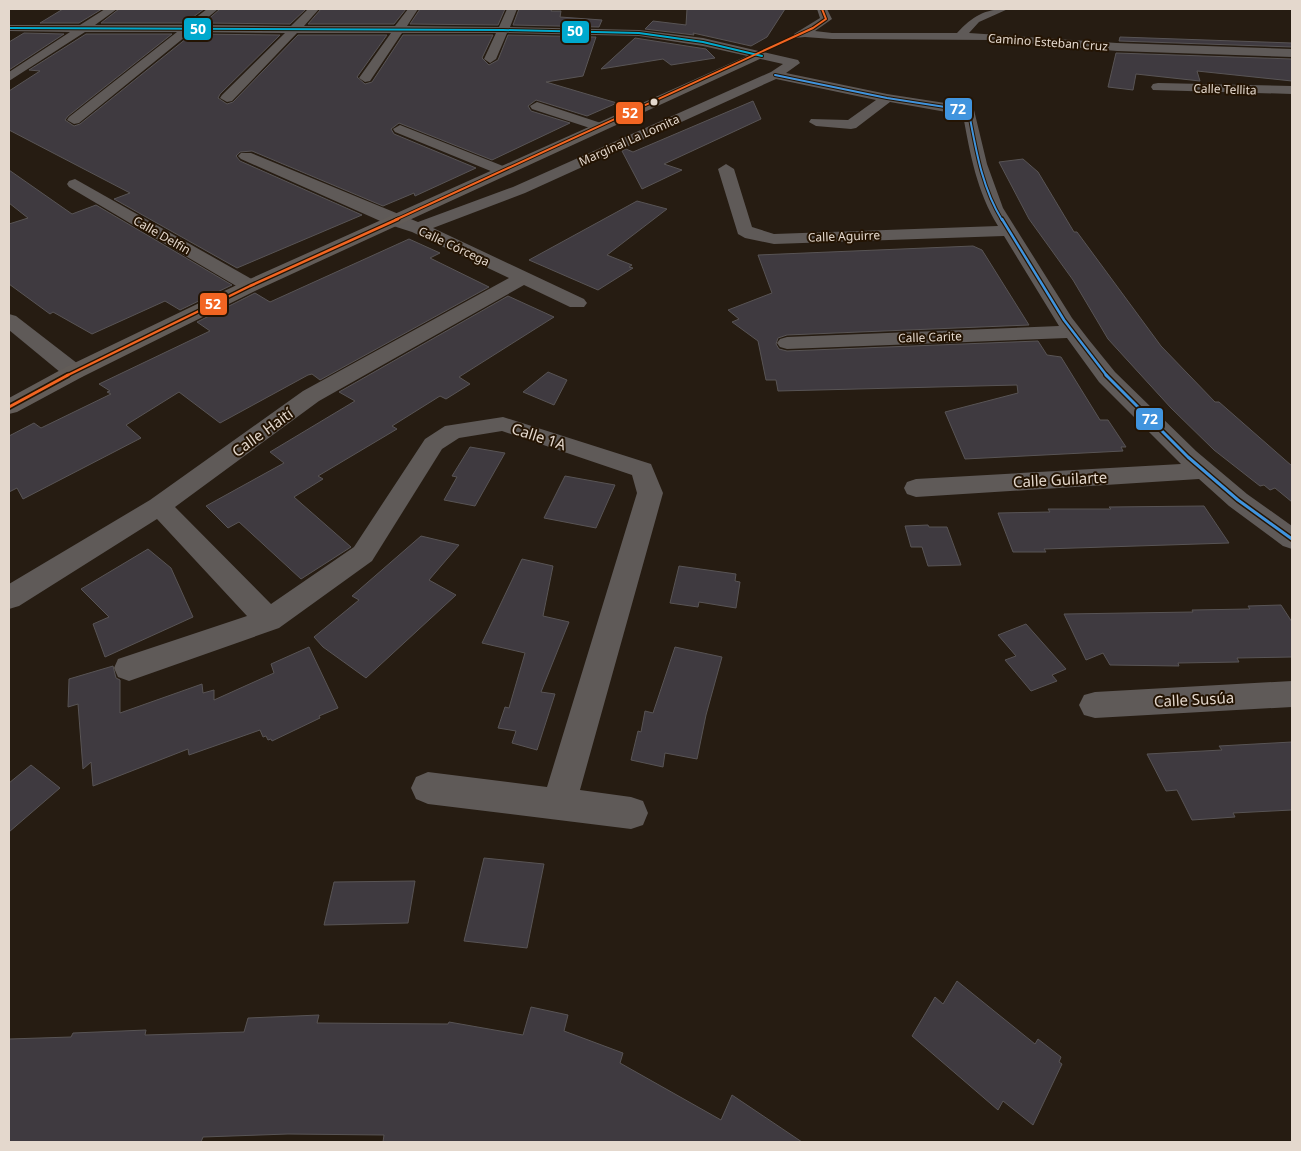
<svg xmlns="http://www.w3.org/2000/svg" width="1301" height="1151" viewBox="0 0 1301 1151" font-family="'Noto Sans',sans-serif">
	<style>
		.building { fill: #3f3a40; stroke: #585455 }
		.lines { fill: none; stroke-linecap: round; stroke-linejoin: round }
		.street { fill: #5f5a58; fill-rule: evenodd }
		.secondary { fill: #625c58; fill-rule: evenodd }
		.bus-1-casing { stroke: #241403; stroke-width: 4 }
		.bus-2-far2-casing { stroke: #241403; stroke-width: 4 }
		.bus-2-far1-casing { stroke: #241403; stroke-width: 5 }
		.bus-2-casing { stroke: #241403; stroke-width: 6 }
		.bus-3-far2-casing { stroke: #241403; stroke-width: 4 }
		.bus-3-far1-casing { stroke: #241403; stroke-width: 5 }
		.bus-3-casing { stroke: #241403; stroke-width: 6 }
		.bus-1 { stroke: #00a9ce; stroke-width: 2 }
		.bus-2-far2 { stroke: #f26522; stroke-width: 2 }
		.bus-2-far1 { stroke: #f26522; stroke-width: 2.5 }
		.bus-2 { stroke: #f26522; stroke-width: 3 }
		.bus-3-far2 { stroke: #4094de; stroke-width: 2 }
		.bus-3-far1 { stroke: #4094de; stroke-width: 2.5 }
		.bus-3 { stroke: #4094de; stroke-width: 3 }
		.bus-dot { fill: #e4d8cd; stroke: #241403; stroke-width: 2 }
		.labels { text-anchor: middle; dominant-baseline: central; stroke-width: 4; stroke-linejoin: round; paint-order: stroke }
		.far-street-label { font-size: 12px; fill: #e4d8cd; stroke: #241403 }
		.street-label { font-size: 15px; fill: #e4d8cd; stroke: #241403 }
		.line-badge { stroke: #241403; stroke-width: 2 }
		.badge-label { font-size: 14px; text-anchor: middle; font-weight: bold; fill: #fff }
	</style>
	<rect width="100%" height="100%" fill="#261c12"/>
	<g class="building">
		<polygon points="63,9 102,9 79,23 40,23"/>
		<polygon points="119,9 204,9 185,23 101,23"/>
		<polygon points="220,9 306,9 290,24 204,23"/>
		<polygon points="321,9 406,9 394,24 308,24"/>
		<polygon points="420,9 505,9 498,25 410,24"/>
		<polygon points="519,9 552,9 551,11 561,11 560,17 602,20 599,27 513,25"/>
		<polygon points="687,9 785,9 767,37 751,46 693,33 694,35 645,29 653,21 686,25"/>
		<polygon points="24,33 64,34 9,70 9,42"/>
		<polygon points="86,34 172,34 68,116 65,120 74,126 80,124 192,34 280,35 220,94 218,98 227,104 233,102 298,35 387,35 357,77 365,84 372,82 403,35 493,35 482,58 489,65 498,60 508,35 596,37 583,76 546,82 617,103 587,116 536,100 528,106 531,111 570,123 492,160 399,123 391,129 394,134 476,168 415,196 414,193 383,206 252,151 240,152 236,156 240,161 362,215 237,268 114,199 130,193 9,130 9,91 40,71 29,70"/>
		<polygon points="1120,37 1292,43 1292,47 1119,41"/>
		<polygon points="635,38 706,49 715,58 671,65 663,59 601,69"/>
		<polygon points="1116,53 1292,59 1292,81 1197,71 1200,81 1136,74 1133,90 1108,87"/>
		<polygon points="753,101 761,119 664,164 682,170 642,189 622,151 626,149 633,152"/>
		<polygon points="1023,159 1038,172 1074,232 1077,232 1161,346 1215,402 1219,402 1292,466 1292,502 1275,488 1270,490 1264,485 1260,486 1214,450 1171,408 1108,339 1073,280 1029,219 999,162"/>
		<polygon points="9,170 72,214 96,205 232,285 180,310 165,301 92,334 53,312 50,314 9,284 9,224 28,218 9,203"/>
		<polygon points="637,201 667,209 607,255 632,265 629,267 633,268 598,290 529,260"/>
		<polygon points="409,239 440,253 430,258 489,287 320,380 312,374 308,375 220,423 179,392 126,425 141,438 23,499 17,488 9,492 9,436 34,423 41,428 111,394 107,392 110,391 99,384 210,331 197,322 255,293 270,302"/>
		<polygon points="973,246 982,250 1029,325 787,335 778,338 776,344 779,349 787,351 1038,341 1047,355 1061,357 1100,420 1108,420 1126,447 1121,447 1123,451 965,459 945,412 1018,393 1017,385 778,391 776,380 766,380 758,341 732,322 739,319 728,310 772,293 758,255"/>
		<polygon points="508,296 554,317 459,377 470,384 446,399 440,396 392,426 397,429 318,476 323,479 294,497 351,547 301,579 239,522 228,528 206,506 284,463 270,452 355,401 339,392"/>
		<polygon points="548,372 567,380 554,405 523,392"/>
		<polygon points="470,447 505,453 475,506 444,500 457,477 452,476"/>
		<polygon points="565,476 615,485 596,528 544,518"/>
		<polygon points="1204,506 1229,543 1044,549 1046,552 1013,552 998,513 1050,512 1048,509 1111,509 1109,507"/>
		<polygon points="928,525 929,527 947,527 961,565 928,566 922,547 911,547 905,526"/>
		<polygon points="421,536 459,545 429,580 456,595 366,678 323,647 314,637 359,600 352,596"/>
		<polygon points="148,549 171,568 193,617 105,657 93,624 109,617 81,589"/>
		<polygon points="522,559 553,566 543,616 569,622 541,692 555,694 537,750 512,743 516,731 498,728 505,707 509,708 525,653 482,643"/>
		<polygon points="679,566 736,574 735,581 740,582 736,608 699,602 698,607 670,603"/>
		<polygon points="1281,605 1292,622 1292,657 1237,658 1239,662 1178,663 1179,666 1110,665 1103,653 1086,660 1064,614 1193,612 1192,610 1250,609 1248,606"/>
		<polygon points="1026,624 1066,669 1052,675 1057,681 1031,691 1005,660 1016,656 998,635"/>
		<polygon points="309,647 338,708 319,716 320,718 272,741 271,739 268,740 266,736 263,737 260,730 189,755 188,749 93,786 91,762 83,769 78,704 68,707 69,679 113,666 116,678 120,680 120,713 202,684 203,693 214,690 214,700 274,673 271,664"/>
		<polygon points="675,647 722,657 706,715 697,759 665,753 663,767 631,760 638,731 641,732 645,711 653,713"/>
		<polygon points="1292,742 1292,810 1233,813 1235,817 1192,820 1177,790 1166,791 1147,754 1222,750 1219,746"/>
		<polygon points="31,765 60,788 9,832 9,783"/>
		<polygon points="484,858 544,864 527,948 464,941"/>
		<polygon points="415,881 408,923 324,925 334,882"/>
		<polygon points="957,981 1035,1044 1038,1039 1061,1057 1059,1062 1062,1064 1033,1125 1003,1101 998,1110 912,1036 935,997 943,1004"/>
		<polygon points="531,1007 568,1015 564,1031 623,1053 620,1063 721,1120 732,1095 802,1142 383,1142 384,1135 288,1134 203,1137 201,1142 9,1142 9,1039 71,1037 73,1033 146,1030 145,1035 244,1032 248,1018 319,1015 317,1023 448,1024 449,1022 523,1035"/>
	</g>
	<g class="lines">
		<g class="street">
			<path d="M105 9H117L95 25H186L207 9H218L199 25 291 26 308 9H319L304 26H395L408 9H418L407 26 499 27 507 9H517L510 27 639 30 703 38 798 60 800 63 786 73 887 94 958 105 974 110 987 164 1003 208 1072 318 1089 340 1115 372 1196 451 1247 494 1292 526V549L1283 546 1229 506 1199 479 916 497 907 494 904 488 907 482 916 479 1181 464 1099 382 1067 338 787 349 780 347 777 343 780 339 787 337 1059 326 1004 236 774 244 745 238 738 234 718 169 726 164 734 169 752 227 774 234 998 226C977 192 970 154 963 115L890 102 856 128 851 129 816 126 809 122 811 119 848 120 876 100 776 79 525 193 433 228 584 299 587 303 584 307H570L524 285 319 401 175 507 271 604 354 547 425 439 445 426 503 417 651 464 663 493 580 790 631 797 643 801 648 813 643 825 631 829 428 804 416 799 411 788 416 777 428 772 547 787 637 493 632 475 502 431 459 438 442 449 372 561 279 628 129 681 118 677 114 668 118 659 247 616 157 519 19 606 9 609V584L150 500 303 391 509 278 412 232 387 224 241 159 238 156 241 153H251L418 222 513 187 771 72 783 64 703 46 639 36 507 33 496 59 490 63 484 59 496 33H402L370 81 365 82 359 78 391 33H297L232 101 227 102 220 98 222 95 285 33 191 32 79 123 74 124 67 120 69 117 177 32H85L9 81V72L70 32 9 31V25H80Z"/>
			<path d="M817 9H827L832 19 815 31 832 33H957C973 16 984 9 1008 9L979 22 969 33 1117 43 1292 49V57L1117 51 993 40 832 39 805 37 794 38V34L820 18Z"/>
			<polygon points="1158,83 1292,86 1292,94 1153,90 1151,87 1153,84"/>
			<polygon points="537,102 604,124 606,127 599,131 532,109 530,106"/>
			<polygon points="400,125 508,168 511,171 503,176 498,174 395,132 393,129"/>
			<polygon points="75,179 257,282 259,286 257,290 243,290 69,187 67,184 69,181"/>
			<polygon points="9,314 16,316 82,367 85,372 82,377 74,378 66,377 9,330"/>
			<polygon points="1292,681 1292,707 1095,718 1084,715 1079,705 1084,695 1095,692"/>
		</g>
		<polygon class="secondary" points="758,51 764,55 762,58 257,290 82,377 17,412 9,414 9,398 66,367 243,282"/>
		<g class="bus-1-casing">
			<polyline id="bus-1" points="9,28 503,30 639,33 703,42 762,56"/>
		</g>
		<g class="bus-2-far2-casing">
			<polyline id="bus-2-far2" points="395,220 813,28 826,19 822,9"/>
		</g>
		<g class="bus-2-far1-casing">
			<polyline id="bus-2-far1" points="66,376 250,286 398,219"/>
		</g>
		<g class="bus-2-casing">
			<polyline id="bus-2" points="9,407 68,375"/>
		</g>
		<g class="bus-3-far2-casing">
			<path id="bus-3-far2" d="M775 75 887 98 958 109 969 113C976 150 982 188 1002 220"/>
		</g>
		<g class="bus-3-far1-casing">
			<polyline id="bus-3-far1" points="1002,219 1064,320 1107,376"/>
		</g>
		<g class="bus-3-casing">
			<polyline id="bus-3" points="1106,375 1188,457 1238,500 1292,539"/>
		</g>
		<use href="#bus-1" class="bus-1"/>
		<use href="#bus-2-far2" class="bus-2-far2"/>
		<use href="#bus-2-far1" class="bus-2-far1"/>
		<use href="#bus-2" class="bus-2"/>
		<use href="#bus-3-far2" class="bus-3-far2"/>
		<use href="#bus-3-far1" class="bus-3-far1"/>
		<use href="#bus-3" class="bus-3"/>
	</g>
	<circle class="bus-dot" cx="654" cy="102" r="4.5"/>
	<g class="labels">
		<g class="far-street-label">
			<text transform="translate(1048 42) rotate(4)">Camino Esteban Cruz</text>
			<text transform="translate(1225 89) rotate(2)">Calle Tellita</text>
			<text transform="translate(629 140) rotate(-24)">Marginal La Lomita</text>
			<text transform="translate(162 235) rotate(30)">Calle Delfin</text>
			<text transform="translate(844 236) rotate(-2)">Calle Aguirre</text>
			<text transform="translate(454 246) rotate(25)">Calle Córcega</text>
			<text transform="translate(930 337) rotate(-2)">Calle Carite</text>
		</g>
		<g class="street-label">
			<text transform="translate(262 432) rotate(-36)">Calle Haití</text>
			<text transform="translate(539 436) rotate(18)">Calle 1A</text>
			<text transform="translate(1060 479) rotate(-3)">Calle Guilarte</text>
			<text transform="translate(1194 699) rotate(-3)">Calle Susúa</text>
		</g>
	</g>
	<g class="line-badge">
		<rect x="183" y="17" width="29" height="24" rx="5" fill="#00a9ce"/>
		<rect x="561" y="20" width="29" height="24" rx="5" fill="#00a9ce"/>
		<rect x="944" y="97" width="29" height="24" rx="5" fill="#4094de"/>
		<rect x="615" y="101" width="29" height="24" rx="5" fill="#f26522"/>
		<rect x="199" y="292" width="29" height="24" rx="5" fill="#f26522"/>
		<rect x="1135" y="407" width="29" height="24" rx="5" fill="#4094de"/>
	</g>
	<g class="badge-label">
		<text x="198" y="34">50</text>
		<text x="575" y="36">50</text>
		<text x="958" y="114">72</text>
		<text x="630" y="118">52</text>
		<text x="213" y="309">52</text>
		<text x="1150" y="424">72</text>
	</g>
	<rect width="1301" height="1151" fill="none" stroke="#e4d8cd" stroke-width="20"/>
</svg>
